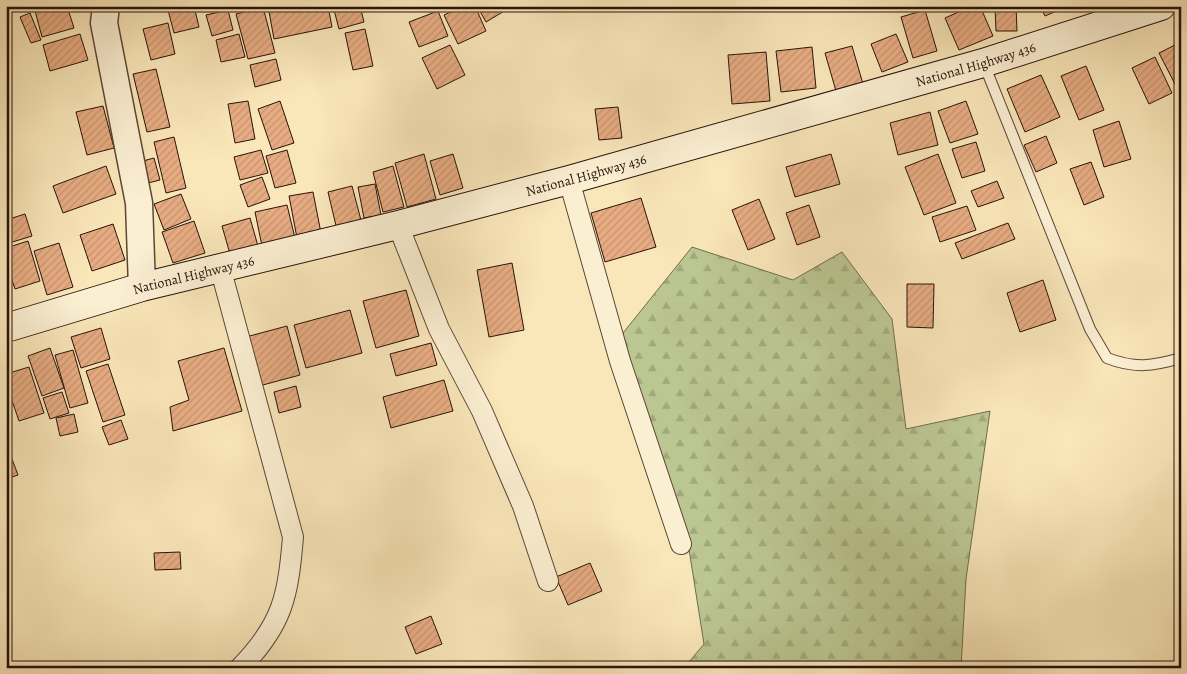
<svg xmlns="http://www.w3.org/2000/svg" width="1187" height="674" viewBox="0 0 1187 674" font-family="Alegreya,serif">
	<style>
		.forest { fill: url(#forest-firs); stroke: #726c4e }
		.building { fill: url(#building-hatch); stroke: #28120a }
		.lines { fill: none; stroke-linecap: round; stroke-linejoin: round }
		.service-casing { stroke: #5c4736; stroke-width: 12 }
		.minor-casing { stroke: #5c4736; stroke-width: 22 }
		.tertiary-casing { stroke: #5c4736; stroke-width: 29 }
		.secondary-casing { stroke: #28120a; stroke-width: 30 }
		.service { stroke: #fbefd2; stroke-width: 10 }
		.minor { stroke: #fbefd2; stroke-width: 20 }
		.tertiary { stroke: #fbefd2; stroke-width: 26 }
		.secondary { stroke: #fbefd2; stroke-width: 28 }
		.labels { text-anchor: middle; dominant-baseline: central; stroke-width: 5; stroke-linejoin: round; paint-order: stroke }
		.street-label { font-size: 14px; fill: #28120a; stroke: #fbefd2 }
	</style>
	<defs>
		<pattern id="forest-firs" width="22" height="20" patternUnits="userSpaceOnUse" patternTransform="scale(1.25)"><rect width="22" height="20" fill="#bbc691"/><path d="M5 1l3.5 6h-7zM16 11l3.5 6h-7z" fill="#a1a97c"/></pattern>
		<pattern id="building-hatch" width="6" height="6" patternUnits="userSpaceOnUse" patternTransform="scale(1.25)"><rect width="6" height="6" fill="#e7ac82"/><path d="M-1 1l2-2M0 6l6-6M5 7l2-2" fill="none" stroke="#c6936f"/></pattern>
	</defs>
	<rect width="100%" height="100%" fill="#f9e6b9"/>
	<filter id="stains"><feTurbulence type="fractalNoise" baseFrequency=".004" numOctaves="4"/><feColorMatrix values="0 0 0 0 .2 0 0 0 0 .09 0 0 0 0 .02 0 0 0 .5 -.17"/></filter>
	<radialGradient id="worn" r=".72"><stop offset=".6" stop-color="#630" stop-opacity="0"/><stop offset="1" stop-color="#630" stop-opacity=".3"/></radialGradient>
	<polygon class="forest" points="692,247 793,280 842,252 892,319 906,429 990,411 966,579 961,668 684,668 704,644 688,543 619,338"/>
	<g class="building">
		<polygon points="67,6 74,28 42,37 34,7"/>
		<polygon points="186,6 194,6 199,27 174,33 168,10"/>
		<polygon points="268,6 328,6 332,27 274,39"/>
		<polygon points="333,6 360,6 364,22 339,29"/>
		<polygon points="464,6 475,6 486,31 458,44 444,15"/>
		<polygon points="477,6 510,6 511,7 486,22"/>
		<polygon points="972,6 980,6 993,36 959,50 945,18"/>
		<polygon points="995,6 1016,6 1017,31 996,31"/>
		<polygon points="1040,6 1066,6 1066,7 1045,16"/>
		<polygon points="263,7 275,53 248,59 236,14"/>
		<polygon points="228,10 233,30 212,36 206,15"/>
		<polygon points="925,10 937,51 913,58 901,17"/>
		<polygon points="438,11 448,36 419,47 409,22"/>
		<polygon points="30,13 41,40 31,43 20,17"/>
		<polygon points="168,23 175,54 151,60 143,29"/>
		<polygon points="365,29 373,66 353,70 345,33"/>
		<polygon points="80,34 88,60 50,71 43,45"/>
		<polygon points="239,34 245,57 221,62 216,40"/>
		<polygon points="896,34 908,62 882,72 871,44"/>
		<polygon points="1177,44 1181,52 1181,88 1178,90 1159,53"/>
		<polygon points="450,45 465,75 437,89 422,58"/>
		<polygon points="852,46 863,84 836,91 825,53"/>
		<polygon points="812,47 816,88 781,92 776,51"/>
		<polygon points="766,52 770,101 732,104 728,55"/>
		<polygon points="1155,57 1172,93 1149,104 1132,68"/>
		<polygon points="276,59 281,80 255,87 250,65"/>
		<polygon points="1086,66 1104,110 1079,120 1061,76"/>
		<polygon points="156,69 170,127 147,132 133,74"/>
		<polygon points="1041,75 1060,117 1025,132 1007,89"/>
		<polygon points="248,101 255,139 235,143 228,104"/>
		<polygon points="280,101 294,143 272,150 258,109"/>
		<polygon points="966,101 978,134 950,143 938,111"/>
		<polygon points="103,106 114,148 87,155 76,112"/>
		<polygon points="618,107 622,138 599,140 595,109"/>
		<polygon points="930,112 938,145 898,155 890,123"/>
		<polygon points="1119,121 1131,159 1104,167 1093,130"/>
		<polygon points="1046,136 1057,163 1036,172 1024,145"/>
		<polygon points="174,137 186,188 166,193 154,142"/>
		<polygon points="976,142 985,171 962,178 952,149"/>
		<polygon points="261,150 268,173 240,180 234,157"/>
		<polygon points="287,150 296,183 275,188 266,156"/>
		<polygon points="424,154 436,199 407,207 395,163"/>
		<polygon points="453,154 463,188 440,195 430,161"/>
		<polygon points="831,154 840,184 795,197 786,167"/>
		<polygon points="938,154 956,203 924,215 905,167"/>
		<polygon points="154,158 160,180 148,183 143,161"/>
		<polygon points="1091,162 1104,197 1084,205 1070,169"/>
		<polygon points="106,166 116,194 63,213 53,186"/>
		<polygon points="393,166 404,207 383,212 373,172"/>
		<polygon points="262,177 270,199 248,207 240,185"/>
		<polygon points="997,181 1004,198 978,207 971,191"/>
		<polygon points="375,184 381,215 364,218 358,187"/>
		<polygon points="352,186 362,224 337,230 328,192"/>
		<polygon points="313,192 321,233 297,238 289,196"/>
		<polygon points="181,194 191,219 164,230 154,204"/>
		<polygon points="641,198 656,247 605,262 591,213"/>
		<polygon points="759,199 775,239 748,250 732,210"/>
		<polygon points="287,205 295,238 262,246 255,212"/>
		<polygon points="809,205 820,237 797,245 786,213"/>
		<polygon points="967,206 976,230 940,242 932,217"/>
		<polygon points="25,214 32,236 6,244 6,220"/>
		<polygon points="250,218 258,246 230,254 222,226"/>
		<polygon points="194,221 205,253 173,263 162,232"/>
		<polygon points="1008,223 1015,239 962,259 955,243"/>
		<polygon points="113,224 125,260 92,271 80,235"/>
		<polygon points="28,241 40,281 15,289 6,262 6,248"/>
		<polygon points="59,243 73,287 47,295 34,251"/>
		<polygon points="512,263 524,330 489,337 477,270"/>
		<polygon points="1043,280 1056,320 1020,332 1007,293"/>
		<polygon points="907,284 934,284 933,328 907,327"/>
		<polygon points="406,290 419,336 376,348 363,301"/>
		<polygon points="350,310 362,353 306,368 294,325"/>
		<polygon points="287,326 300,375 259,386 246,337"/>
		<polygon points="101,328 110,359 81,368 71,337"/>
		<polygon points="431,343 437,365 396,376 390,354"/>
		<polygon points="50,348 64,388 42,396 28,356"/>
		<polygon points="224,348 242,411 173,431 170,407 189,400 178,361"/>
		<polygon points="73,350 88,403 70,408 55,355"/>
		<polygon points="108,364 125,415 103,422 86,371"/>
		<polygon points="29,367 44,413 19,421 6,383 6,374"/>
		<polygon points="444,380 453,411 391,428 383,397"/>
		<polygon points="296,386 301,407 279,413 274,392"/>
		<polygon points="62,392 69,413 50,419 43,398"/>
		<polygon points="74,414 78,432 60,436 56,418"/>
		<polygon points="121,420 128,439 109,445 102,427"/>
		<polygon points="6,443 18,475 6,479"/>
		<polygon points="180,552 181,569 155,570 154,553"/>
		<polygon points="590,563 602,591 568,605 556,577"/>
		<polygon points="431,616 442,644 416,654 405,627"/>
	</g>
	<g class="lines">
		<g class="service-casing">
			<path id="service" d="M984 64 1090 329 1107 358C1135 369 1153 366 1181 358"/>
		</g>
		<g class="minor-casing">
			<g id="minor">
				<polyline points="569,180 620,361 681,544"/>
				<polyline points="398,225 439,329 482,411 523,506 548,581"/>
				<path d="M220 267 293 537C288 596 283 624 240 668"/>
			</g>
		</g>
		<g class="tertiary-casing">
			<polyline id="tertiary" points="106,6 104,23 139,203 142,287"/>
		</g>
		<g class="secondary-casing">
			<g id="secondary">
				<path id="s1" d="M6 328 142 287 398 225 569 180 983 63 1161 6"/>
			</g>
		</g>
		<use href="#service" class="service"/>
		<use href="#minor" class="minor"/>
		<use href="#tertiary" class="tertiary"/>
		<use href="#secondary" class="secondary"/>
	</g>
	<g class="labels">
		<g class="street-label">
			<text stroke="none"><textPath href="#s1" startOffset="1005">National Highway 436</textPath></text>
			<text stroke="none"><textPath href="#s1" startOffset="600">National Highway 436</textPath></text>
			<text stroke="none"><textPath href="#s1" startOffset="195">National Highway 436</textPath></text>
		</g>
	</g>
	<rect width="1187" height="674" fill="none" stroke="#f9e6b9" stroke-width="25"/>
	<rect x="8" y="8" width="1172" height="659" fill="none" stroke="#28120a" stroke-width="2.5"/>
	<rect x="12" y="12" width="1162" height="649" fill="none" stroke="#28120a"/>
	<rect width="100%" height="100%" filter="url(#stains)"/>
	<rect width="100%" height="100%" fill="url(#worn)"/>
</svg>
